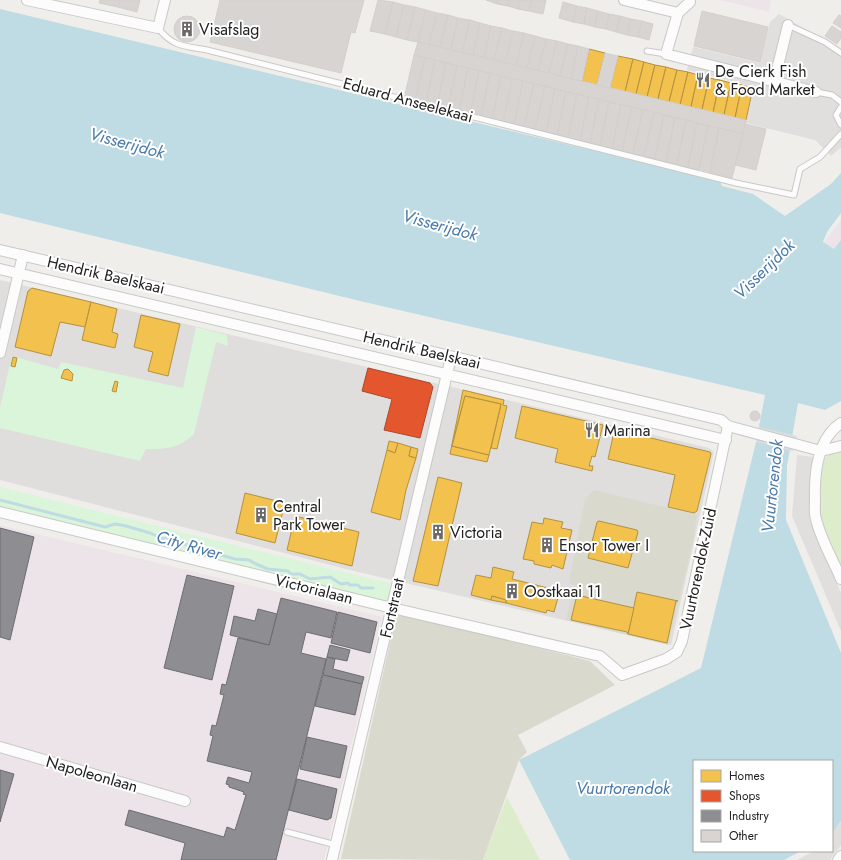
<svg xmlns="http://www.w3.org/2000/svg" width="841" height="860" viewBox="0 0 841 860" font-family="Jost,sans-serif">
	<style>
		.residential { fill: #dfdedc }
		.industrial { fill: #ede4e9 }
		.construction { fill: #d9d9cd }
		.grass { fill: #ddeccb }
		.park { fill: #daf5da }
		.parking { fill: #e0dfde }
		.water { fill: #bfdbe3 }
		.pier { fill: #dedddd }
		.homes { fill: #f2c14e; stroke: #b49141 }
		.shops { fill: #e4572e; stroke: #aa472a }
		.industry { fill: #8d8d92; stroke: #6d6d70 }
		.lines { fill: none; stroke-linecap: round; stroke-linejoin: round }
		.stream { stroke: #bfdbe3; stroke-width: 3 }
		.building { fill: #d7d4d2; stroke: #d3d0cc }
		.lane-casing { stroke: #c9c8c7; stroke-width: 7 }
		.street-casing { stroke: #c9c8c7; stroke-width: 12 }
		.lane { stroke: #fdfcfc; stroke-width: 5 }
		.street { stroke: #fdfcfc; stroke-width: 10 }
		.labels { text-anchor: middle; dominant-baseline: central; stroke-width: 4; stroke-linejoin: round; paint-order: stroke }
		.poi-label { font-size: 16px; fill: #222; stroke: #fff; text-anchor: start }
		.street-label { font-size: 16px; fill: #222; stroke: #fff }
		.water-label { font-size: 17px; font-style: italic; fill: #4a7aab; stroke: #fff }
	</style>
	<rect width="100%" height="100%" fill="#f0eeeb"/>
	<polygon class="residential" points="0,280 709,448 714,452 671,645 354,571 0,480"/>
	<g class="industrial">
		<polygon points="720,0 771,0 769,12"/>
		<polygon points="841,220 841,240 834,250 823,243"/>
		<polygon points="0,525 382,617 324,860 0,860"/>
	</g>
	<g class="construction">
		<polygon points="594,490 697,515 693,542 668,645 566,620 574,585 569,583 585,499"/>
		<polygon points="397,612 590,661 615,685 518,735 527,752 519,760 483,860 341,859"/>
	</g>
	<g class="grass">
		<path d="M841 452V565C834 549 826 533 821 517 818 505 818 469 825 459 828 454 835 453 841 452Z"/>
		<polygon points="507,797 540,860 483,860"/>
	</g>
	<g class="park">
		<path d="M196 327 227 335 228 346 216 342 194 434C178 449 167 449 146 449L140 461 0 428V407L12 356 58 369 61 362 183 388Z"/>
		<polygon points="0,487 392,584 388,604 0,508"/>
	</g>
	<g class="parking">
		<polygon points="779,14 841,50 841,149 840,148 831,156 815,140 746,123 754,87 687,70 693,47 760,63 770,22"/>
		<polygon points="797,455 813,457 809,491 811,521 841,593 841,631 792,516"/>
		<polygon points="841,822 841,845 830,860 797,860 814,851 832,851 832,834"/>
	</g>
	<polygon class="water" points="0,9 720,181 722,186 753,194 785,216 831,184 841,173 841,213 827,232 823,242 834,249 841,240 841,401 825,410 798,403 787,466 786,520 841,653 841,821 832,834 832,761 694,761 694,851 801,851 784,860 570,860 519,760 701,668 756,442 765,395 360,301 0,213"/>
	<polygon class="pier" points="759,427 797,436 793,451 756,442"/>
	<g class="homes">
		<polygon points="589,49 605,53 597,85 582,81"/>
		<polygon points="618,56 633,59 625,92 610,88"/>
		<polygon points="633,59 644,62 636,94 625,92"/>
		<polygon points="644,62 655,65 647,97 636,94"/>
		<polygon points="655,65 666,67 658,99 647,97"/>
		<polygon points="666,67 677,70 669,102 658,99"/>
		<polygon points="677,70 688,72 680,105 669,102"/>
		<polygon points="688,72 698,75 691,107 680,105"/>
		<polygon points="698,75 709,78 702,110 691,107"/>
		<polygon points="709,78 720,80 713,113 702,110"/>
		<polygon points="720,80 731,83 724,115 713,113"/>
		<polygon points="731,83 742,85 735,118 724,115"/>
		<polygon points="742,85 753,88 746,120 735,118"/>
		<polygon points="32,288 91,302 85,327 60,322 51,356 15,347 28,291"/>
		<polygon points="91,302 117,309 112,332 118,334 115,348 82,340"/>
		<polygon points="141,315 180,324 168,376 148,371 153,352 134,347"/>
		<polygon points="13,357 17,358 15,367 11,366"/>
		<polygon points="68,369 73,374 72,381 61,378 64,370"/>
		<polygon points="115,381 118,382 116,392 112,391"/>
		<polygon points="463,390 504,400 503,405 507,406 497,449 491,448 501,404 465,396 452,446 489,455 487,462 450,454"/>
		<polygon points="465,396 501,404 489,455 452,446"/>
		<polygon points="522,406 603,425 595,457 592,456 589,466 593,466 592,471 555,462 558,449 515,438"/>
		<polygon points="617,430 710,452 711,454 697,511 694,513 668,507 675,475 608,459 614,432"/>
		<polygon points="389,441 398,443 395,453 387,450"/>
		<polygon points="398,443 411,447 409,456 416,458 406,490 400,520 371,512 387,450 395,453"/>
		<polygon points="411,447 418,449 416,458 409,456"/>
		<polygon points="438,477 462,483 438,586 413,581"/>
		<polygon points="245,493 285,503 275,543 236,533"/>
		<polygon points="295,516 359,532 352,566 287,550"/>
		<polygon points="544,518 563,522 561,528 572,530 563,569 552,565 551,568 534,564 534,561 523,559 532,522 543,524"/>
		<polygon points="599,521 637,530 638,532 628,568 588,558 597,522"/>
		<polygon points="493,567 514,572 512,579 552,589 551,592 559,594 554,612 547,610 546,613 506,603 506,600 492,596 491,600 471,595 476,575 491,578"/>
		<polygon points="637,592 678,601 676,601 667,643 628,634"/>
		<polygon points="577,595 634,608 628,634 627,632 571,620"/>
		<polygon points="492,596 506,600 506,603 491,600"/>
	</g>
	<polygon class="shops" points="368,368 430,383 433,387 420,438 384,430 392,399 362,391"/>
	<g class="industry">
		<polygon points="0,528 34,537 10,640 0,637"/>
		<polygon points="187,575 234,586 212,680 164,668"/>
		<polygon points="281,598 337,612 331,638 306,632 301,653 326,659 276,860 181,860 185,843 125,825 129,810 224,837 227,827 235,830 246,795 243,794 244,792 229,787 229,785 226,784 228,777 249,783 252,772 207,761 213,736 210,735 212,725 216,726 224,695 220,694 222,684 226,685 238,638 269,645"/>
		<polygon points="258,609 277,614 269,645 230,635 234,616 255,621"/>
		<polygon points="338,612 377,622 370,653 331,643"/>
		<polygon points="330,645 350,650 347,661 327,657"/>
		<polygon points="327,657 335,659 333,669 364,677 362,684 323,675"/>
		<polygon points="323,675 362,684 355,715 315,706"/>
		<polygon points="307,737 347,746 340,778 300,769"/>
		<polygon points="0,770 14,774 0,822"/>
		<polygon points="297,779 337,789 331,818 327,820 289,810"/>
	</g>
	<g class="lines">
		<polyline class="stream" points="0,500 105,527 115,524 126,526 150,533 163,539 168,538 178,545 191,544 204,550 235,559 249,560 256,564 268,569 288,571 291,574 300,574 310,579 330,577 341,584 348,583 350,585 358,585 361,588 373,588"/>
	</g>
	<g class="building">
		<polygon points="100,0 120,0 118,7 99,3"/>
		<polygon points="120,0 140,0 137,12 118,7"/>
		<polygon points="220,0 364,0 355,33 351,32 341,73 210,42"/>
		<polygon points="378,0 393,2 385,34 370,31"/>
		<polygon points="486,0 497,0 497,4"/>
		<polygon points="497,0 509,0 508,6 497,4"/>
		<polygon points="509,0 520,0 518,9 508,6"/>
		<polygon points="520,0 532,0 529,11 518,9"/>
		<polygon points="532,0 546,0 543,14 529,11"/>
		<polygon points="393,2 404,5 396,37 385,34"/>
		<polygon points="563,2 577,6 573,22 559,18"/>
		<polygon points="404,5 415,7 407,40 396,37"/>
		<polygon points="577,6 587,8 584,24 573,22"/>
		<polygon points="415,7 426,10 418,42 407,40"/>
		<polygon points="587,8 598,11 595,27 584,24"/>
		<polygon points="426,10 437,13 429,45 418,42"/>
		<polygon points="598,11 609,14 606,29 595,27"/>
		<polygon points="702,11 768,27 760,62 694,46"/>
		<polygon points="437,13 448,15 440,47 429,45"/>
		<polygon points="609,14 620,16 616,32 606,29"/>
		<polygon points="448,15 458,18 451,50 440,47"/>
		<polygon points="839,15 841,16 841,28 833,23"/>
		<polygon points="620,16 631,19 627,35 616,32"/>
		<circle cx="187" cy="29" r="13"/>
		<polygon points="458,18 470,20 462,53 451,50"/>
		<polygon points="631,19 642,21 638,37 627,35"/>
		<polygon points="470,20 480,23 473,55 462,53"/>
		<polygon points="642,21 653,24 649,40 638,37"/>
		<polygon points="480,23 491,26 484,58 473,55"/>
		<polygon points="491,26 502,28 494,60 484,58"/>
		<polygon points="832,26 841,32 841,38 837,44 825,36"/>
		<polygon points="502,28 513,31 505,63 494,60"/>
		<polygon points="513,31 524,33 516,66 505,63"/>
		<polygon points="524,33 535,36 527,68 516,66"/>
		<polygon points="535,36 546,39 538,71 527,68"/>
		<polygon points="546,39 557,41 549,73 538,71"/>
		<polygon points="557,41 568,44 560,76 549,73"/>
		<polygon points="418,42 746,120 743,134 414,55"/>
		<polygon points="568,44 578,46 571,79 560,76"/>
		<polygon points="578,46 589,49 582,81 571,79"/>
		<polygon points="605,53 618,56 610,88 597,85"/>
		<polygon points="414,55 425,58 415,102 404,99"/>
		<polygon points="425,58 435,60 426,104 415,102"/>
		<polygon points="435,60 446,63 437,107 426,104"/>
		<polygon points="446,63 457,66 448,110 437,107"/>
		<polygon points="457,66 468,68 459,112 448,110"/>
		<polygon points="468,68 479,71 470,115 459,112"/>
		<polygon points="479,71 490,73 481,117 470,115"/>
		<polygon points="490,73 501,76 492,120 481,117"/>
		<polygon points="501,76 512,79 503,123 492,120"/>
		<polygon points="512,79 523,81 514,125 503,123"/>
		<polygon points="523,81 534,84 524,128 514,125"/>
		<polygon points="534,84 545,86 535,130 524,128"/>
		<polygon points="545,86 555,89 546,133 535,130"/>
		<polygon points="555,89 566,92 557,136 546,133"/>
		<polygon points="566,92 577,94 568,138 557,136"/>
		<polygon points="577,94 589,97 580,141 568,138"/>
		<polygon points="589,97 599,99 590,144 580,141"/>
		<polygon points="599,99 609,102 600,146 590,144"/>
		<polygon points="609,102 621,105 612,149 600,146"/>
		<polygon points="621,105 632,107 622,151 612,149"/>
		<polygon points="632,107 643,110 633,154 622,151"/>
		<polygon points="643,110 654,112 644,156 633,154"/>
		<polygon points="654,112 664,115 655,159 644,156"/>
		<polygon points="664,115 675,118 666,162 655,159"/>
		<polygon points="675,118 686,120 677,164 666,162"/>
		<polygon points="686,120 697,123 688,167 677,164"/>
		<polygon points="746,121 745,124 766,129 756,170 735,165"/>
		<polygon points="697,123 708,126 699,169 698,170 688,167"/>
		<polygon points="708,126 719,128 710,172 699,169"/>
		<polygon points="719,128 743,134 732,178 710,172"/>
		<circle cx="755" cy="416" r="5"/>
	</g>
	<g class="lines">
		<g class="lane-casing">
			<g id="lane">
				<polyline points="788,25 825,42 841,53"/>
				<path d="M158 28C173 47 184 46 207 50L736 183 794 195 800 169 820 157 841 134"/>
				<polyline points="647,51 666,54"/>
				<polyline points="816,92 832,95 841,102"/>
				<polyline points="841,107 836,115 841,125"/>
				<polyline points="287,832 336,845"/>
			</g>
		</g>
		<g class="street-casing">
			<g id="street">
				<polyline points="27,0 158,28 165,0"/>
				<polyline points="624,0 678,13"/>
				<polyline points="690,2 678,13 666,54 816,92"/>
				<polyline points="774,82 788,25"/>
				<polyline points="0,250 721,420 728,426 821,451 841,446"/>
				<polyline points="0,269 726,440"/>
				<polyline points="0,353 23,255"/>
				<path d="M841 423C817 439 814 474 815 501 815 507 814 514 816 519 821 540 833 560 841 579"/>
				<polyline points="0,512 392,608 600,656 622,675 666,659 677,652 682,641 728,426"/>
				<polyline points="0,747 185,801"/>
				<polyline points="332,860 451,357"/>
				<polyline points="838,860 841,856"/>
			</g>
		</g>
		<use href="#lane" class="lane"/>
		<use href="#street" class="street"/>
	</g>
	<defs>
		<g id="building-bare" transform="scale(1.2)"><path d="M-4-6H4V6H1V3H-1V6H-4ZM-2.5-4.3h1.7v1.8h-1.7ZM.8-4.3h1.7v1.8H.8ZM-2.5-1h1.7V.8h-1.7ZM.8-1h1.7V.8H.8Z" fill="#6a6968" stroke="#fff" stroke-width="2.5" paint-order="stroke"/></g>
		<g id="restaurant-bare" transform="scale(1.2)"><path d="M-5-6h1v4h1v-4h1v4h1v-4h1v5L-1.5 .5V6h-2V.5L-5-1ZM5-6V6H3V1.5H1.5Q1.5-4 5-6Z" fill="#6a6968" stroke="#fff" stroke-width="2.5" paint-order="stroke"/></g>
	</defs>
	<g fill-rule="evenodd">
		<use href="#building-bare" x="187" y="29"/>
		<use href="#restaurant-bare" x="703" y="80"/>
		<use href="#restaurant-bare" x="592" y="430"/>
		<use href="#building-bare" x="261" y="515"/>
		<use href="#building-bare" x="438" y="532"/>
		<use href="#building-bare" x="547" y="545"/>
		<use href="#building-bare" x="512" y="591"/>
	</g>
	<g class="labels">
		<g class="poi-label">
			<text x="199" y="29">Visafslag</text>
			<text x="715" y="71">De Cierk Fish<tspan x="715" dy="18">&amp; Food Market</tspan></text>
			<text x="604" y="430">Marina</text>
			<text x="273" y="506">Central<tspan x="273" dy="18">Park Tower</tspan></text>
			<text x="450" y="532">Victoria</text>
			<text x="559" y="545">Ensor Tower I</text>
			<text x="524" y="591">Oostkaai 11</text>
		</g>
		<g class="street-label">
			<text transform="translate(408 100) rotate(15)">Eduard Anseelekaai</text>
			<text transform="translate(106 275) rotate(13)">Hendrik Baelskaai</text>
			<text transform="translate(422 350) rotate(13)">Hendrik Baelskaai</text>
			<text transform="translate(698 569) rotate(-78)">Vuurtorendok-Zuid</text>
			<text transform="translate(314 589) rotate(14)">Victorialaan</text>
			<text transform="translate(392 608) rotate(-77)">Fortstraat</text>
			<text transform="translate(92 774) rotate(16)">Napoleonlaan</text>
		</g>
		<g class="water-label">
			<text transform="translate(127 143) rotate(15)">Visserijdok</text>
			<text transform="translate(440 225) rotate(15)">Visserijdok</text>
			<text transform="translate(764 269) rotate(-44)">Visserijdok</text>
			<text transform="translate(772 486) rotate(-84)">Vuurtorendok</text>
			<text transform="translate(189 545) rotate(16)">City River</text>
			<text x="623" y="788">Vuurtorendok</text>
		</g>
	</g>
	<rect x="693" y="760" width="140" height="92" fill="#ffffff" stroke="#a7a7a7"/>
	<rect x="701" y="770" width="20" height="12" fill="#f2c14e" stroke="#a7a7a7"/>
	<text x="729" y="780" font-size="12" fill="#222222">Homes</text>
	<rect x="701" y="790" width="20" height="12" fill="#e4572e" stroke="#a7a7a7"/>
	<text x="729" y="800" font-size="12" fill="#222222">Shops</text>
	<rect x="701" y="810" width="20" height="12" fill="#8d8d92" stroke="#a7a7a7"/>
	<text x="729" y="820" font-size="12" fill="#222222">Industry</text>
	<rect x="701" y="830" width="20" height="12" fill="#d7d4d2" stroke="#a7a7a7"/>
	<text x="729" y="840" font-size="12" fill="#222222">Other</text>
</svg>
